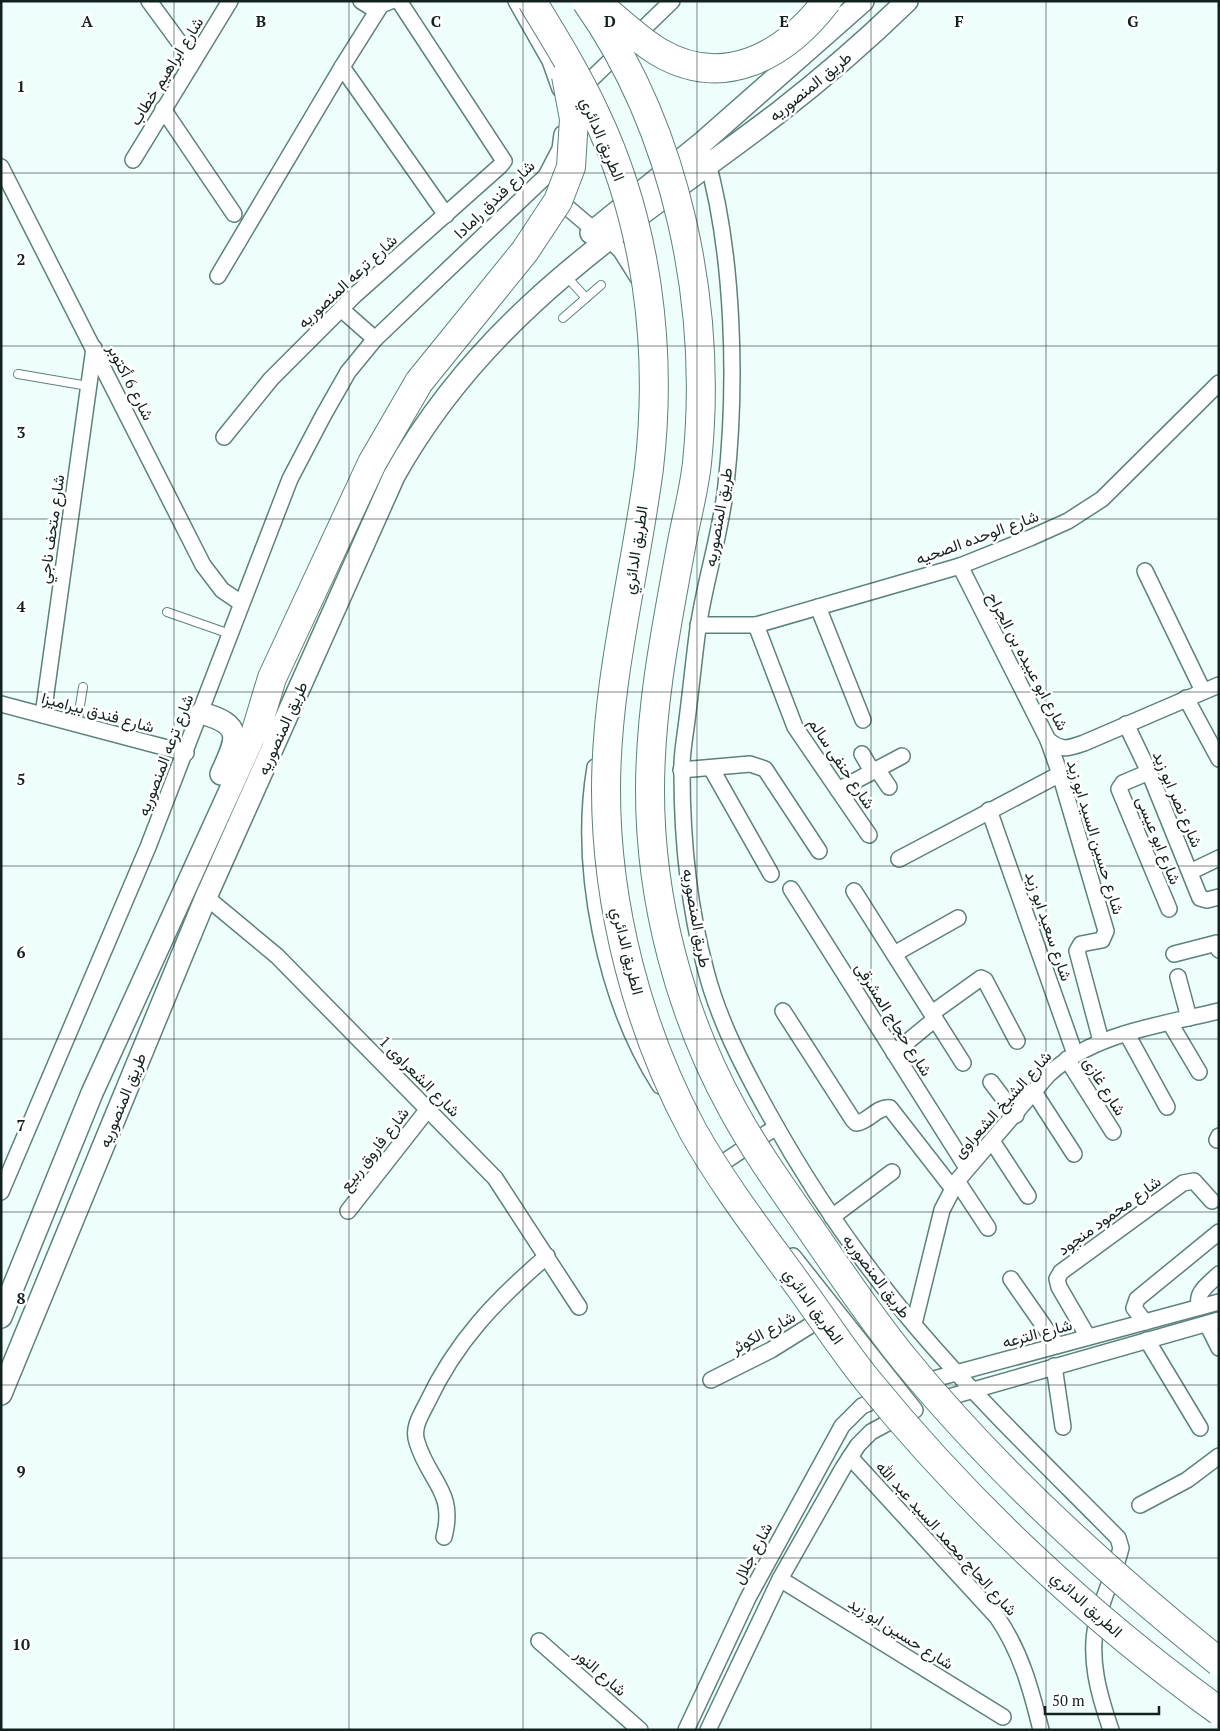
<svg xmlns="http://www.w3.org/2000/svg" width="1220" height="1731" viewBox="0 0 1220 1731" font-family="'PT Serif',Vazirmatn,serif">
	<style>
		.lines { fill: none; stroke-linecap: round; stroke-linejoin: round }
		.service-casing { stroke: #5c827c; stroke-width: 10 }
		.minor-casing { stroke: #5c827c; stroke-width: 18 }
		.secondary-casing { stroke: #5c827c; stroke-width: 24 }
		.motorway-casing { stroke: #5c827c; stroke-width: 30 }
		.service { stroke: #fff; stroke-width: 8 }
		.minor { stroke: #fff; stroke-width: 15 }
		.secondary { stroke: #fff; stroke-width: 21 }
		.motorway { stroke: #fff; stroke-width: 28 }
		.motorway-bridge-casing { stroke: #5c827c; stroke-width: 30; stroke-linecap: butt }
		.motorway-bridge { stroke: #fff; stroke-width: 28 }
		.grid { fill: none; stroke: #12221f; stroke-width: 1; stroke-opacity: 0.55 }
		.labels { text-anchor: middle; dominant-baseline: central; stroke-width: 5; stroke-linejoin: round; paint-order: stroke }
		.street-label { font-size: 16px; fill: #12221f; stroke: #fff }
		.grid-label { font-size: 16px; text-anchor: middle; font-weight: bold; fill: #12221f; stroke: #fff; stroke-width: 5; stroke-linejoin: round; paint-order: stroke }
	</style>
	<rect width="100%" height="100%" fill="#eefffb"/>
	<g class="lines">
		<g class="service-casing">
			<g id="service">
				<polyline points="566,276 586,298"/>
				<polyline points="563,318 601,285"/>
				<polyline points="18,374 88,386"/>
				<polyline points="167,612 230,634"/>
				<polyline points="77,724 83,687"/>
			</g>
		</g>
		<g class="minor-casing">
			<g id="minor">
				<polyline points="149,1 193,61"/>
				<polyline points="361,1 377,11"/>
				<polyline points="516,1 550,61 560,89"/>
				<polyline points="342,67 446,215"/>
				<polyline points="579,91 672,1"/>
				<polyline points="163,109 234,214"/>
				<path d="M706 156C734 254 737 384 726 485 721 533 705 580 698 628 694 658 691 689 687 720 685 737 681 756 682 773 682 838 689 908 706 971 719 1021 743 1067 768 1112 810 1188 860 1261 916 1327 979 1401 1050 1469 1118 1538L1121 1548C1115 1573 1103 1596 1097 1621 1088 1658 1099 1695 1111 1730"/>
				<polyline points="133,160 230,1"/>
				<polyline points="1,167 203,565 222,590 241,603"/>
				<polyline points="555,197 594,230"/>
				<polyline points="608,238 621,251 638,278"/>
				<polyline points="218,276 342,67 381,5 391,1"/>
				<polyline points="341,309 375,339"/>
				<polyline points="224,437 271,379 355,295 500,166 504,161 399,1"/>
				<path d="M960 566 1048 740C1062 751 1067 749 1084 743L1219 685"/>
				<polyline points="1145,571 1203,691"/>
				<polyline points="818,607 863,720"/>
				<polyline points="698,625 756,625 960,566 1030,538 1068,521 1102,499 1219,383"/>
				<polyline points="756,625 795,727 869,835"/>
				<polyline points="1186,698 1219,759"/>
				<polyline points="1,704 186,753"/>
				<polyline points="43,715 94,348"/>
				<polyline points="1126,724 1149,772 1200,898 1207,900 1219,897"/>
				<polyline points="1048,740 1060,774 1106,931 1102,940 1081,944 1077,951 1101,1041"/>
				<polyline points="862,754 872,771"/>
				<path d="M595 767C578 869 605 1000 660 1086"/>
				<polyline points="711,768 771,874"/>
				<polyline points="877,769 889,787"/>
				<polyline points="681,770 750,764 765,769 819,851"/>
				<polyline points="1149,772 1123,783 1119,789 1169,909"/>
				<polyline points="838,790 902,756"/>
				<polyline points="989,810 1075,1054"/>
				<polyline points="899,859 1060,774"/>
				<polyline points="1190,872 1219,858"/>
				<polyline points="791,889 967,1168"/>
				<polyline points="854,891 963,1063"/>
				<polyline points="206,897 277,956 495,1178 579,1307"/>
				<polyline points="894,954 958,918"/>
				<polyline points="1174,954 1213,944 1216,943 1219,950"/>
				<polyline points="1178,977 1189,1018"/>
				<path d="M783 1011 853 1120 856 1123C869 1122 877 1106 890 1108L953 1189"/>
				<polyline points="932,1013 981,978 985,980 1017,1041"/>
				<polyline points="1170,1023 1199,1072"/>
				<polyline points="1127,1034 1167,1107"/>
				<polyline points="894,1053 935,1019"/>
				<polyline points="1067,1059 1113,1132"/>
				<polyline points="991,1082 1016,1115"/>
				<polyline points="1034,1092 1074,1154"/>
				<polyline points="1217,1140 1219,1136"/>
				<polyline points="992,1141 1028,1196"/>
				<polyline points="721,1164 776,1127"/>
				<polyline points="957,1181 988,1228"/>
				<polyline points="1,1192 148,847 290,479 323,416 348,372 375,339 546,176 560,149 562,134"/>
				<polyline points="348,1211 428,1109"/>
				<polyline points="832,1217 892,1172"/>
				<polyline points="793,1256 915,1410"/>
				<polyline points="1011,1279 1057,1345"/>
				<path d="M1200 1307C1194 1293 1209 1284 1219 1274"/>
				<polyline points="1145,1322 1134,1308 1137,1299 1219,1232"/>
				<path d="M914 1324 942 1210 957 1181 1048 1075C1093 1033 1161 1025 1219 1011"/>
				<polyline points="1207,1324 1219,1348"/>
				<polyline points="1088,1337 1059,1287 1057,1279 1061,1272 1183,1183 1194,1181 1212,1201"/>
				<polyline points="1147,1340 1200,1428"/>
				<polyline points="1054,1366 1063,1427"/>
				<polyline points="711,1380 771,1350 827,1315"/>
				<polyline points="919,1383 1219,1302"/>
				<polyline points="935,1401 1219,1320"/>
				<path d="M850 1457 997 1617C1021 1652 1031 1689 1041 1730"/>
				<polyline points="1140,1505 1187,1480 1219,1456"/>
				<path d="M444 1537C456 1491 429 1482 417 1442 412 1428 421 1415 427 1403 456 1341 496 1300 547 1256"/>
				<polyline points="780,1579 1003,1717"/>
				<polyline points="539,1641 640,1730"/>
				<polyline points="686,1730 748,1598 842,1426 862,1406 888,1395"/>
				<polyline points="708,1730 780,1579 843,1468 858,1445 871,1432 904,1414"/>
			</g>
		</g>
		<g class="secondary-casing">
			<g id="secondary">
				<polyline points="591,233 703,142 863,1"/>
				<path d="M201 713C245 725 237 739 221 774"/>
				<polyline points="1,1317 92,1093 263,718"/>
				<path d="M1 1394 206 897 394 476C487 309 632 224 778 113 823 78 866 41 907 1"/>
			</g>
		</g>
		<g class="motorway-casing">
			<polyline id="motorway" points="256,731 272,678 372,463 419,382"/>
		</g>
		<use href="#service" class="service"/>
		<use href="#minor" class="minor"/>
		<use href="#secondary" class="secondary"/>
		<use href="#motorway" class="motorway"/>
		<g class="motorway-bridge-casing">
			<g id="motorway-bridge">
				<path d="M532 1C554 37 577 74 595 113 647 222 663 348 649 468 635 576 606 681 606 790 606 906 638 1029 693 1131 725 1188 766 1240 804 1293 825 1322 845 1353 868 1381 967 1503 1091 1619 1219 1711"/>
				<path d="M586 1C678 131 713 306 697 463 694 491 686 519 681 547 666 628 650 708 650 791 650 900 680 1014 733 1110 757 1154 787 1195 816 1237 844 1278 873 1321 905 1360 995 1470 1108 1573 1219 1662"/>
				<path d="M597 3C617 19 636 38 657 51 723 91 785 56 827 1"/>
				<polyline points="419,382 525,251 558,201 571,167 574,119 566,76"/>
			</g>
		</g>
		<use href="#motorway-bridge" class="motorway-bridge"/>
	</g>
	<path class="grid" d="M174 1V1730M349 1V1730M523 1V1730M697 1V1730M871 1V1730M1046 1V1730M1 173H1219M1 346H1219M1 519H1219M1 692H1219M1 866H1219M1 1039H1219M1 1212H1219M1 1385H1219M1 1558H1219"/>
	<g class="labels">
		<g class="street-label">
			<text transform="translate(166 71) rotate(-58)">شارع ابراهيم خطاب</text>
			<text transform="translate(810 86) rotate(-39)">طريق المنصوريه</text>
			<text transform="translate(603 139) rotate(67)">الطريق الدائري</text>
			<text transform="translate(494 199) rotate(-44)">شارع فندق رامادا</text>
			<text transform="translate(347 281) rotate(-43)">شارع ترعه المنصوريه</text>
			<text transform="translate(131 382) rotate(63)">شارع 6 أكتوبر</text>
			<text transform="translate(718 517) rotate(-80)">طريق المنصوريه</text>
			<text transform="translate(51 529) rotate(-82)">شارع متحف ناجي</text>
			<text transform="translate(977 537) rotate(-20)">شارع الوحده الصحيه</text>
			<text transform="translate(635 550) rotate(-81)">الطريق الدائري</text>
			<text transform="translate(1028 661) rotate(62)">شارع ابو عبيده بن الجراح</text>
			<text transform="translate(98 712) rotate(15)">شارع فندق بيراميزا</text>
			<text transform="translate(282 728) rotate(-66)">طريق المنصوريه</text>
			<text transform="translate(165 755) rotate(-69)">شارع ترعه المنصوريه</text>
			<text transform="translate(842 763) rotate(56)">شارع حنفى سالم</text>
			<text transform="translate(1178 799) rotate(67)">شارع نصر ابو زيد</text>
			<text transform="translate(1096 837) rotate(73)">شارع حسين السيد ابو زيد</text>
			<text transform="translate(1159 840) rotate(68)">شارع ابو عيسى</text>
			<text transform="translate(697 918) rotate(80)">طريق المنصوريه</text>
			<text transform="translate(1049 926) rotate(71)">شارع سعيد ابو زيد</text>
			<text transform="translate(628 951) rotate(76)">الطريق الدائري</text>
			<text transform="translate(894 1019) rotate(58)">شارع حجاج المشرقى</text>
			<text transform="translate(420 1076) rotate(45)">شارع الشعراوى 1</text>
			<text transform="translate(1105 1086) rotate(58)">شارع غازى</text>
			<text transform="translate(122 1100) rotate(-68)">طريق المنصوريه</text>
			<text transform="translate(1002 1104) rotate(-48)">شارع الشيخ الشعراوى</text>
			<text transform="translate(374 1149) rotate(-52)">شارع فاروق ربيع</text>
			<text transform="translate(1109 1215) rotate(-36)">شارع محمود منجود</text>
			<text transform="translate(877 1276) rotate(53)">طريق المنصوريه</text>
			<text transform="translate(814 1306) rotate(54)">الطريق الدائري</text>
			<text transform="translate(763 1332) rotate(-29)">شارع الكوثر</text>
			<text transform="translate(1037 1333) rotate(-15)">شارع الترعه</text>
			<text transform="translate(947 1538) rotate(48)">شارع الحاج محمد السيد عبد الله</text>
			<text transform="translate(752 1553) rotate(-62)">شارع جلال</text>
			<text transform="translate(1087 1604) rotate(42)">الطريق الدائري</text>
			<text transform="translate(901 1633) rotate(32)">شارع حسين ابو زيد</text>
			<text transform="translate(601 1672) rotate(41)">شارع النور</text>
		</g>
	</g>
	<g class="grid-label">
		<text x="87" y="27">A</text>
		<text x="261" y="27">B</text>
		<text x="436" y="27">C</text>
		<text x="610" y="27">D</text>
		<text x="784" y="27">E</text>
		<text x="959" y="27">F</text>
		<text x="1133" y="27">G</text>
		<text x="21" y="92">1</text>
		<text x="21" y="265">2</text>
		<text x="21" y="438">3</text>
		<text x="21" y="612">4</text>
		<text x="21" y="785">5</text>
		<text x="21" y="958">6</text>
		<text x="21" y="1131">7</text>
		<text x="21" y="1304">8</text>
		<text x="21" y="1477">9</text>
		<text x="21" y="1650">10</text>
	</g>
	<rect width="1220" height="1731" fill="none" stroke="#12221f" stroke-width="5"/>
	<path d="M1045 1706v8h114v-8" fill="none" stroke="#12221f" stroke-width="2.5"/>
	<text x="1052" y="1706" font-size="15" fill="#12221f" stroke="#ffffff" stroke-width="4" paint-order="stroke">50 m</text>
</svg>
